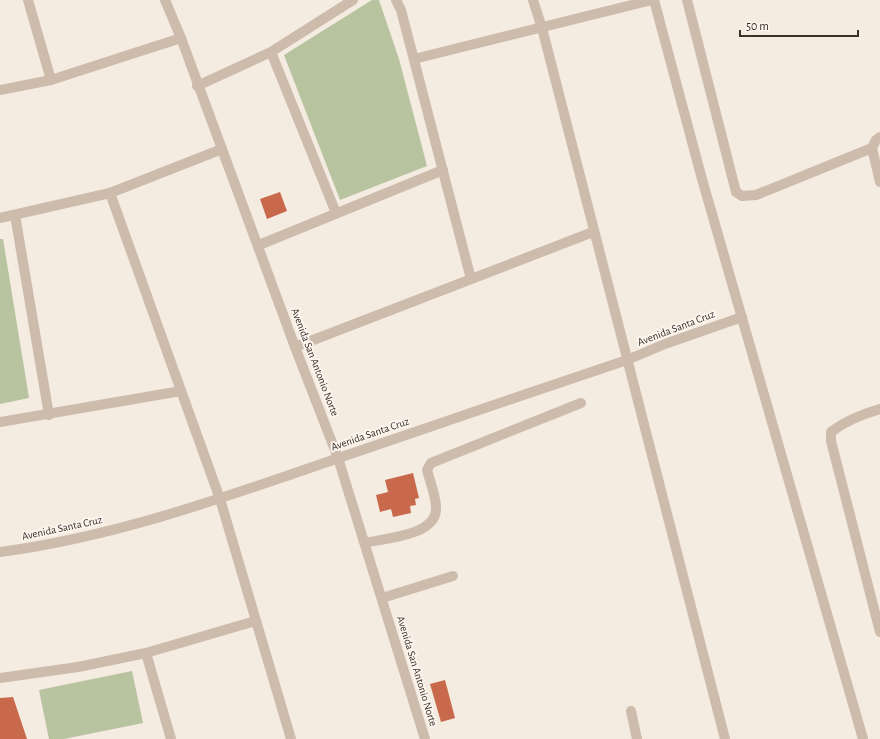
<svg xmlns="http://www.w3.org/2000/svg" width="880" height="739" viewBox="0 0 880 739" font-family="'Alegreya Sans',sans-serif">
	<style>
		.green { fill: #b8c4a0 }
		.building { fill: #c8694b }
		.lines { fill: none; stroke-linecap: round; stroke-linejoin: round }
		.minor { stroke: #cdbbac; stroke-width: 10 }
		.labels { text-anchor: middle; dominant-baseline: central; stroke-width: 4; stroke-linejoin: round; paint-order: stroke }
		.street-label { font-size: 11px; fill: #3b302b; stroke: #fbf5ee }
	</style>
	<rect width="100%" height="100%" fill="#f4ebe1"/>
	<g class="green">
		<polygon points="372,0 379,0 399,59 427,166 340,200 284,55"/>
		<polygon points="0,239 3,239 29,398 0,404"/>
		<polygon points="132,671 143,723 64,739 49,739 39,690"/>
	</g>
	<g class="building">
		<polygon points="280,192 287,211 267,219 260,199"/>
		<polygon points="413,473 419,498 415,499 416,505 410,506 411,513 393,517 391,509 380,512 376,495 388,492 385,480"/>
		<polygon points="445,680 455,718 441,722 430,684"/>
		<polygon points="13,697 27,739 0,739 0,698"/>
	</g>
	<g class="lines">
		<g class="minor">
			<polyline points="28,0 51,80"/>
			<polyline points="165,0 181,38 295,347 338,458 425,739"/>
			<polyline points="396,0 401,10 471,279"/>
			<polyline points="533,0 542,28 725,739"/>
			<polyline points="654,0 702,179 863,739"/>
			<polyline points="687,0 736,192 742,196 756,195 872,148"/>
			<polyline points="271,52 336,213"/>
			<polyline points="414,59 652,0"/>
			<polyline points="197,86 271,52 353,0"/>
			<polyline points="0,90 51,80 181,38"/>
			<polyline points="880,137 876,140 872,148 880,182"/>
			<polyline points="110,193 220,499 291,739"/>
			<polyline points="15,215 49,415"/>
			<polyline points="0,218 110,193 222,149"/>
			<polyline points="259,245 443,170"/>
			<polyline points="295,347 593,232"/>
			<path d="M880 409C863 414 845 421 831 432V441L880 632"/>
			<polyline points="0,422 181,391"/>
			<path d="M365 543C385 538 434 536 436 510 437 498 430 482 427 470L431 463 581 403"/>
			<path d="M0 552C113 537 220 499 327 462 427 427 527 394 627 360L665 344 742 317"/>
			<polyline points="382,598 453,576"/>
			<polyline points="146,653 171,739"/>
			<polyline points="0,678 78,667 146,653 255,621"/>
			<polyline points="631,711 637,739"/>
		</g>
	</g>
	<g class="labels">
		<g class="street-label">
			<text transform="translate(676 328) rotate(-21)">Avenida Santa Cruz</text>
			<text transform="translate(315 362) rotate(69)">Avenida San Antonio Norte</text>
			<text transform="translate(370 434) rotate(-19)">Avenida Santa Cruz</text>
			<text transform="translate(62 528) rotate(-12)">Avenida Santa Cruz</text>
			<text transform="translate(417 671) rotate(73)">Avenida San Antonio Norte</text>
		</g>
	</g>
	<path d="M740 30v6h118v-6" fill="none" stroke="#3b302b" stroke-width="2"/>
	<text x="746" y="30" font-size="12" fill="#3b302b" stroke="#fbf5ee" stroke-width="3" paint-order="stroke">50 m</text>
</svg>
